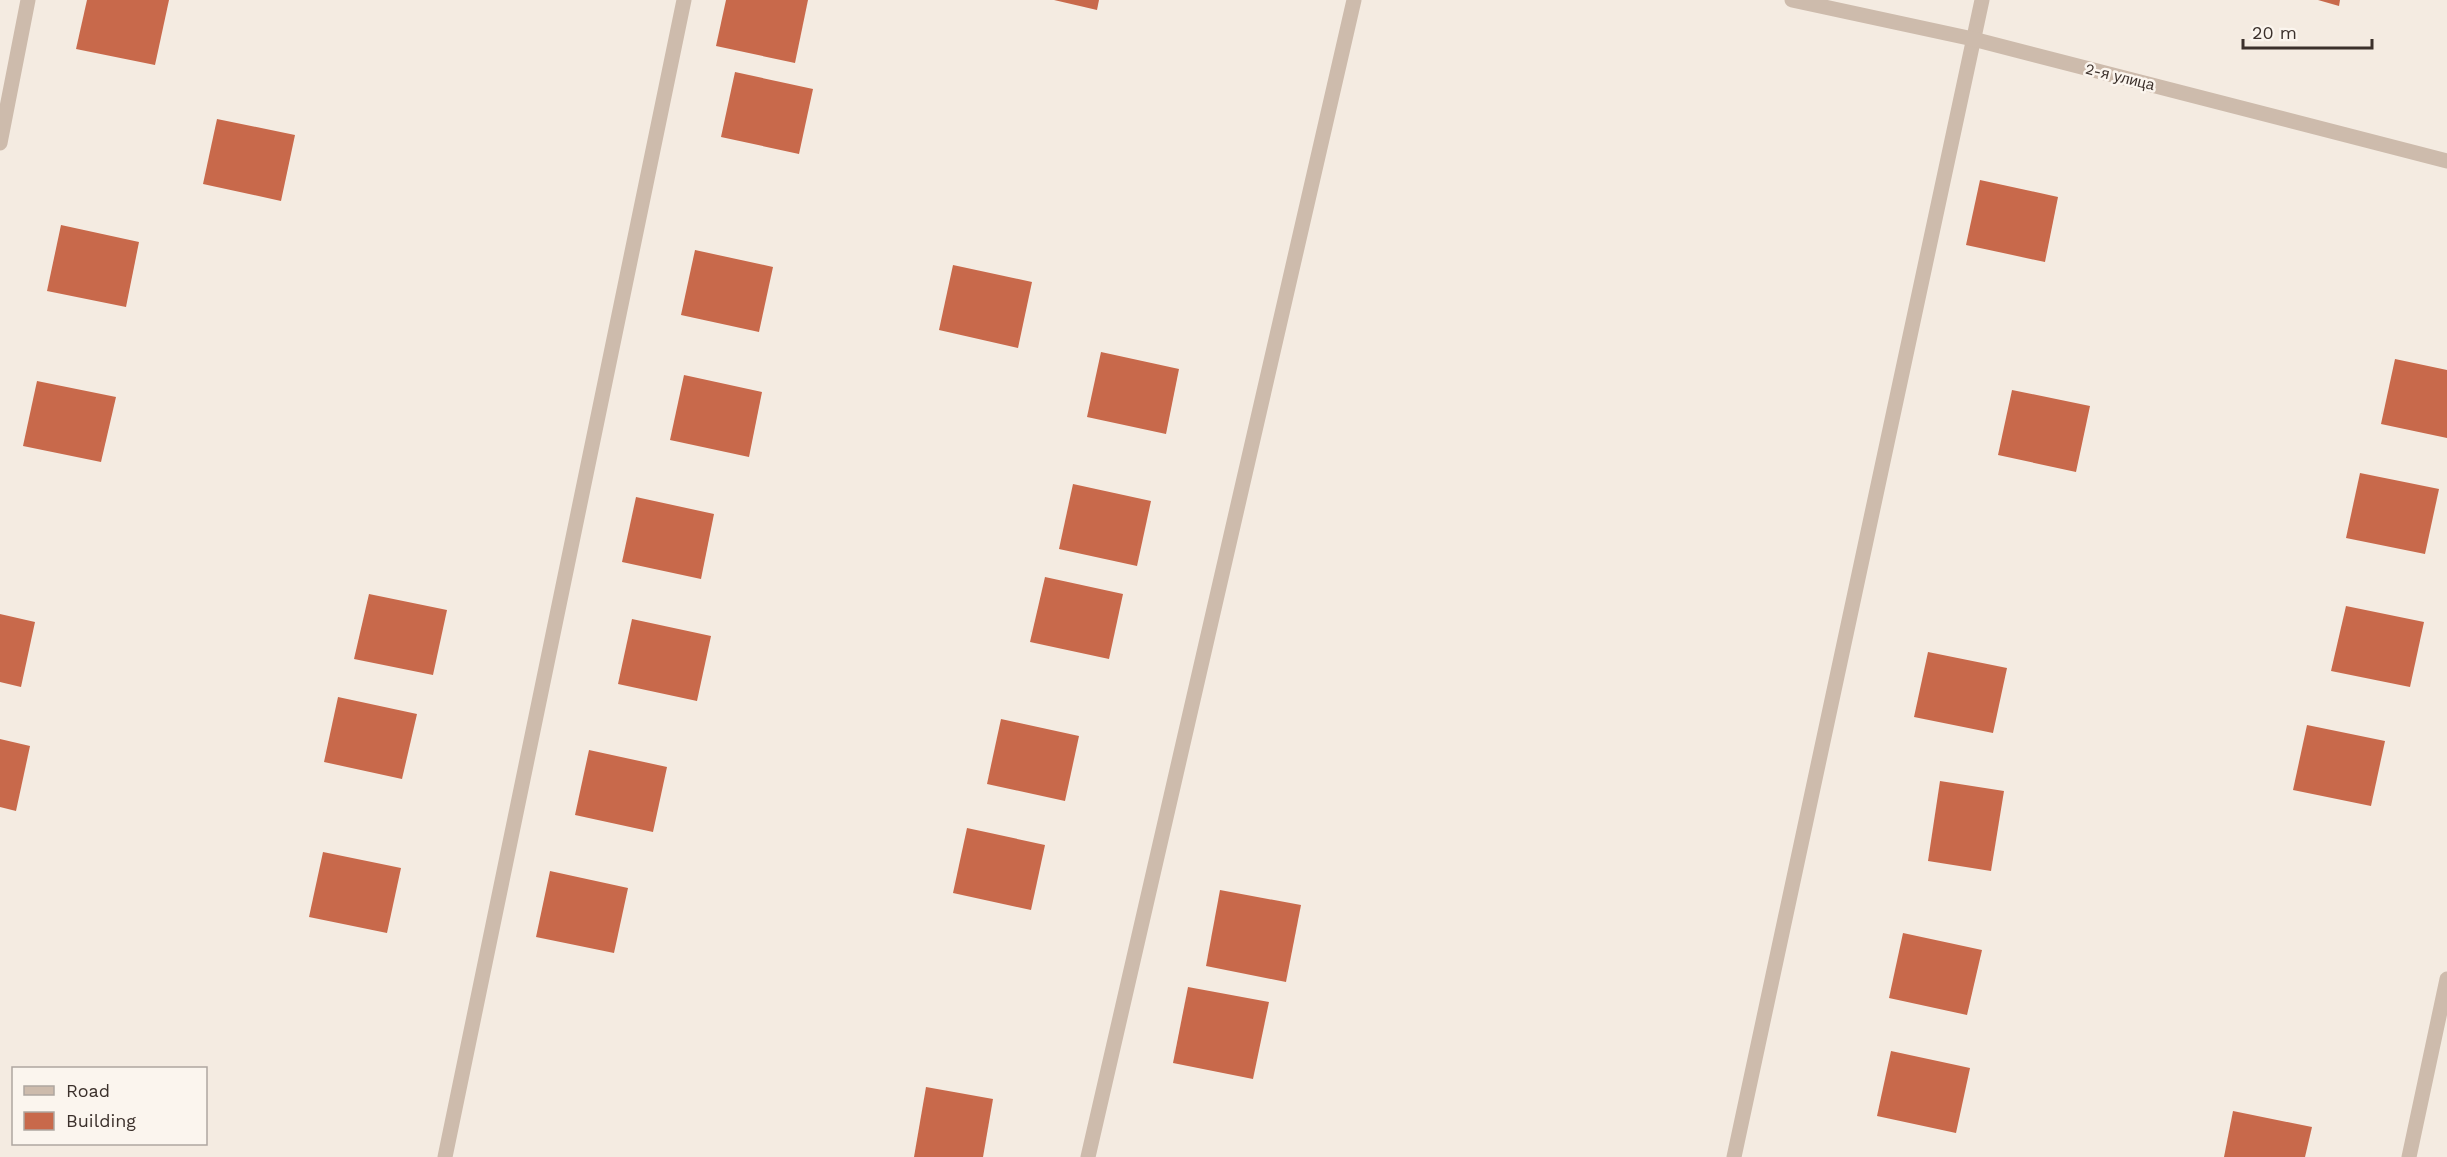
<svg xmlns="http://www.w3.org/2000/svg" width="2447" height="1157" viewBox="0 0 2447 1157" font-family="'Work Sans',sans-serif">
	<style>
		.building { fill: #c8694b }
		.lines { fill: none; stroke-linecap: round; stroke-linejoin: round }
		.service { stroke: #cdbbac; stroke-width: 15 }
		.minor { stroke: #cdbbac; stroke-width: 15 }
		.labels { text-anchor: middle; dominant-baseline: central; stroke-width: 5; stroke-linejoin: round; paint-order: stroke }
		.street-label { font-size: 15px; fill: #3b302b; stroke: #fbf5ee }
	</style>
	<rect width="100%" height="100%" fill="#f4ebe1"/>
	<g class="building">
		<polygon points="87,0 169,0 155,65 76,49"/>
		<polygon points="726,0 808,0 795,63 716,46"/>
		<polygon points="1054,0 1099,0 1097,10"/>
		<polygon points="2318,0 2340,0 2339,6"/>
		<polygon points="735,72 813,89 799,154 721,137"/>
		<polygon points="217,119 295,135 281,201 203,184"/>
		<polygon points="1980,180 2058,197 2045,262 1966,245"/>
		<polygon points="61,225 139,242 126,307 47,291"/>
		<polygon points="695,250 773,267 759,332 681,315"/>
		<polygon points="953,265 1032,282 1018,348 939,330"/>
		<polygon points="1101,352 1179,369 1166,434 1087,417"/>
		<polygon points="2395,359 2447,370 2447,438 2381,424"/>
		<polygon points="684,375 762,392 749,457 670,440"/>
		<polygon points="37,381 116,397 101,462 23,446"/>
		<polygon points="2012,390 2090,406 2076,472 1998,455"/>
		<polygon points="2360,473 2439,489 2425,554 2346,538"/>
		<polygon points="1073,484 1151,501 1137,566 1059,549"/>
		<polygon points="636,497 714,514 701,579 622,562"/>
		<polygon points="1045,577 1123,594 1109,659 1030,642"/>
		<polygon points="369,594 447,610 433,675 354,659"/>
		<polygon points="2346,606 2424,622 2410,687 2331,671"/>
		<polygon points="0,614 35,622 21,687 0,682"/>
		<polygon points="632,619 711,636 697,701 618,684"/>
		<polygon points="1928,652 2007,668 1993,733 1914,717"/>
		<polygon points="338,697 417,714 402,779 324,762"/>
		<polygon points="1001,719 1079,736 1065,801 987,784"/>
		<polygon points="2307,725 2385,741 2371,806 2293,790"/>
		<polygon points="0,739 30,746 16,811 0,807"/>
		<polygon points="589,750 667,767 653,832 575,815"/>
		<polygon points="1940,781 2004,791 1991,871 1928,861"/>
		<polygon points="967,828 1045,845 1031,910 953,893"/>
		<polygon points="323,852 401,868 387,933 309,917"/>
		<polygon points="550,871 628,888 614,953 536,937"/>
		<polygon points="1220,890 1301,905 1286,982 1206,966"/>
		<polygon points="1903,933 1982,950 1967,1015 1889,998"/>
		<polygon points="1188,987 1269,1002 1253,1079 1173,1063"/>
		<polygon points="1891,1051 1970,1068 1956,1133 1877,1116"/>
		<polygon points="926,1087 993,1099 983,1157 914,1157"/>
		<polygon points="2233,1111 2312,1127 2305,1157 2224,1157"/>
	</g>
	<g class="lines">
		<g class="service">
			<polyline points="0,143 28,0"/>
			<polyline points="445,1157 684,0"/>
			<polyline points="1088,1157 1354,0"/>
			<polyline points="1734,1157 1982,0"/>
			<polyline points="2409,1157 2447,979"/>
		</g>
		<polyline class="minor" points="1792,0 1973,39 2447,161"/>
	</g>
	<g class="labels">
		<g class="street-label">
			<text transform="translate(2120 77) rotate(14)">2-я улица</text>
		</g>
	</g>
	<rect x="12" y="1067" width="195" height="78" fill="#fbf5ee" stroke="#aea6a0" stroke-width="1.5"/>
	<rect x="24" y="1086" width="30" height="9" fill="#cdbbac" stroke="#aea6a0" stroke-width="1.5"/>
	<text x="66" y="1097" font-size="18" fill="#3b302b">Road</text>
	<rect x="24" y="1112" width="30" height="18" fill="#c8694b" stroke="#aea6a0" stroke-width="1.5"/>
	<text x="66" y="1127" font-size="18" fill="#3b302b">Building</text>
	<path d="M2243 39v9h129v-9" fill="none" stroke="#3b302b" stroke-width="3"/>
	<text x="2252" y="39" font-size="18" fill="#3b302b" stroke="#fbf5ee" stroke-width="4.5" paint-order="stroke">20 m</text>
</svg>
